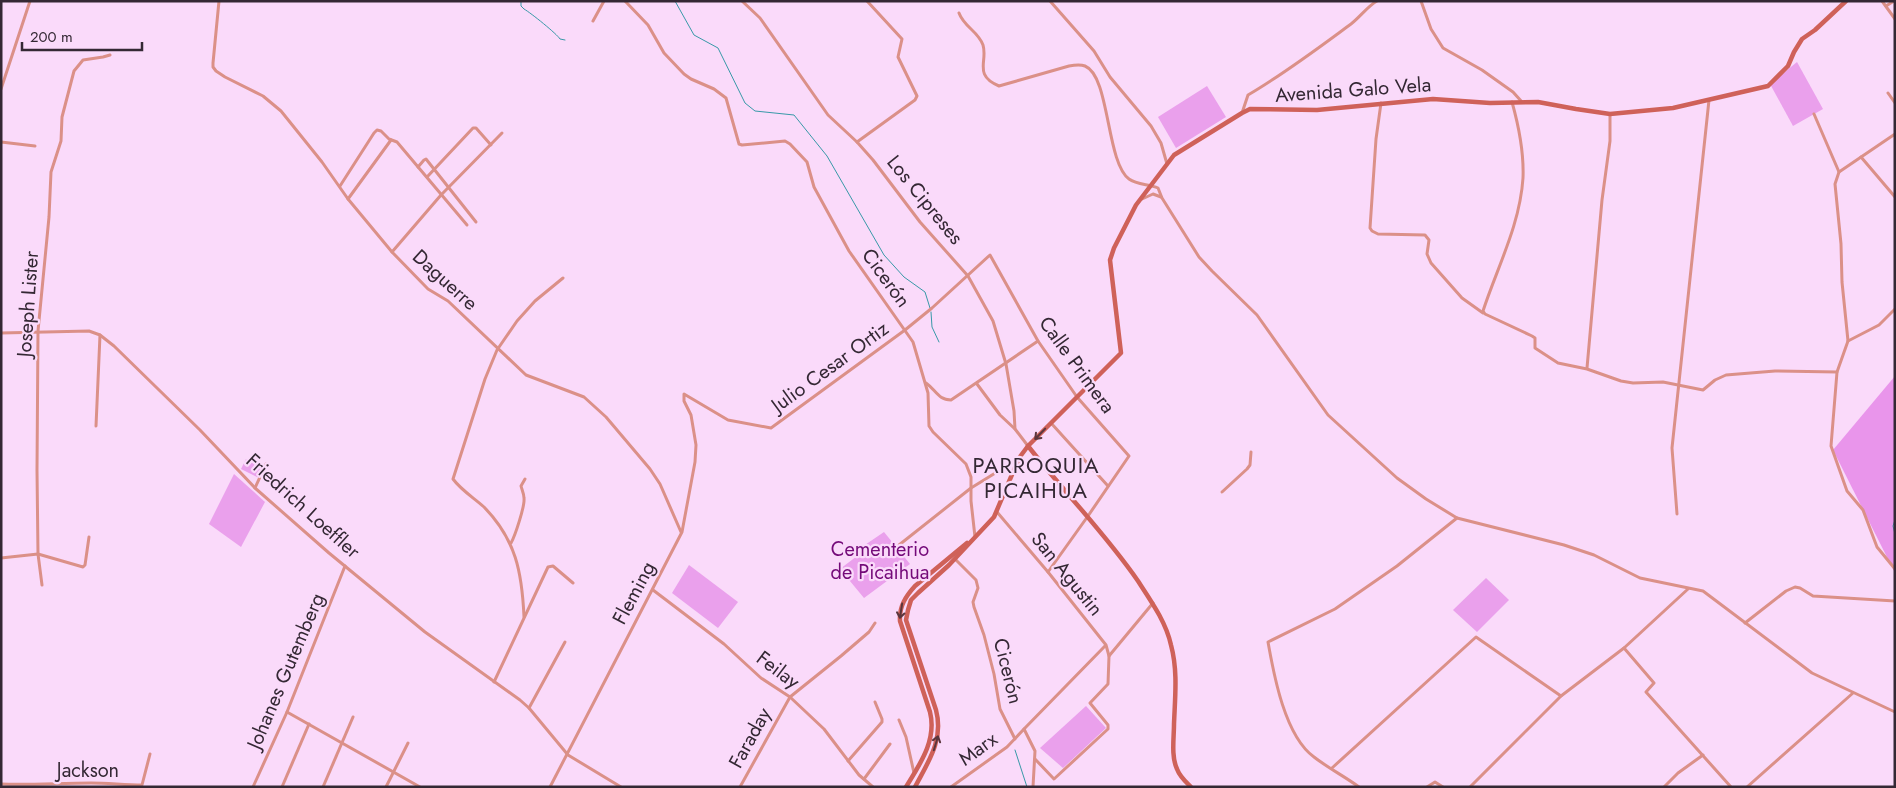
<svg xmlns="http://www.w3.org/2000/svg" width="1896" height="788" viewBox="0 0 1896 788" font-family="Jost,sans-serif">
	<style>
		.green { fill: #eaa0ec }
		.forest { fill: #e995eb }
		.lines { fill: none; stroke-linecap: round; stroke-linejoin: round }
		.stream { stroke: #3899a8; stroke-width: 1 }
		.minor { stroke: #db9088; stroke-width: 3 }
		.secondary { stroke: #cf6159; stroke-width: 4.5 }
		.oneway { stroke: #5b363d }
		.labels { text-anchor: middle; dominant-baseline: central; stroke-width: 4.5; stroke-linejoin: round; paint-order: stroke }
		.street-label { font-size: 20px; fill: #342834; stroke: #fadafa }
		.park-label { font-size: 20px; fill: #740a79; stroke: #fadafa }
		.quarter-label { font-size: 22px; letter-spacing: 1px; fill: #342834; stroke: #fadafa }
	</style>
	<rect width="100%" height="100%" fill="#fadafa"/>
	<g class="green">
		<polygon points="1797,62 1823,109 1793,126 1770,84"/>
		<polygon points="1207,86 1226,117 1176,148 1158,117"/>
		<polygon points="246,459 263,467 259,478 241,469"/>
		<polygon points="234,474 265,502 241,547 209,524"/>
		<polygon points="884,532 910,564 864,598 840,569 861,553 859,549"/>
		<polygon points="689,565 738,602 718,628 672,593"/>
		<polygon points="1486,578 1509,600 1477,632 1453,610"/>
		<polygon points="1086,706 1106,728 1063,768 1040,748"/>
	</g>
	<polygon class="forest" points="1895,376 1895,573 1833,450"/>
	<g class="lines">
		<g class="stream">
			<polyline points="506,1 510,1"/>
			<path d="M521 1V6L524 9C531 13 557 34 560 39L565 40"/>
			<polyline points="675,1 694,35 718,48 745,103 755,111 794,115 827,156 884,255 904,277 925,292 930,308"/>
			<polyline points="931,312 932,327 939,342"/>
			<polyline points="1895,520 1893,526 1895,534"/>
			<polyline points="1015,750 1027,787"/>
		</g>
		<g class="minor">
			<polyline points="219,1 213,63 213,67 216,71 225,77 263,96 281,111 322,162 348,199 392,252 428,289 448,301 526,375 584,397 606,417 650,469 660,484 681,532"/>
			<polyline points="625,1 648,25 664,53 684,74 691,79 714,89 726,98 739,144 742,145 785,141 790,144 807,162 814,187 849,251 913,342 928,393 929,426 933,432 966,464 971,477 971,501 975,537"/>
			<polyline points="742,1 760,18 828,115 857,142 873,160 920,222 968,276 993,321 1006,364 1014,411 1015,429 1028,446"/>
			<polyline points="1050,1 1094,51 1110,77 1151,126 1161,143 1167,164"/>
			<polyline points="1421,1 1431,29 1443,48 1482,70 1513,92 1522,102"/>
			<polyline points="1882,1 1895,19"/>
			<polyline points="1886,6 1894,1"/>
			<path d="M959 13C964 27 978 31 983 45 988 61 973 75 999 86L1069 66C1074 65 1080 64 1085 66 1110 76 1106 162 1129 179 1137 185 1149 184 1158 188L1162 198 1199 257 1212 271 1257 315 1328 415 1397 478 1426 499 1457 518 1564 545 1594 555 1640 578 1703 591 1812 673 1895 712"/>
			<polyline points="593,21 604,1"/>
			<polyline points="1,89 30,1"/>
			<polyline points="1888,93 1895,103"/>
			<path d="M1512 102C1519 127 1524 153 1523 178 1520 225 1497 268 1483 311L1485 314 1532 336 1535 338V348L1558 363 1587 369 1621 381 1633 383 1663 382 1703 390 1715 380 1726 375 1775 371 1837 372"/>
			<polyline points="1381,103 1376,139 1370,228 1372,231 1378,234 1425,235 1429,240 1427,254 1431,263 1462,298 1483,313"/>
			<path d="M1242 113 1248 95C1284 74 1317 49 1351 24 1360 17 1368 6 1377 1"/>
			<polyline points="1814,114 1839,172 1835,184 1841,244 1842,282 1848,341 1837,372 1831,446 1847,491 1863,510 1877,547 1895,569"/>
			<polyline points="1,142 35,146"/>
			<polyline points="857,142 915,100 917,96 898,57 902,39 867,1"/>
			<polyline points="1861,157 1895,197"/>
			<polyline points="418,167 424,160 426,159 476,222"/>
			<polyline points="1839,172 1895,134"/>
			<polyline points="427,177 473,128 476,128 491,145"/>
			<polyline points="340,186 374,133 377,130 381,131 389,139 397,142 467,225"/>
			<polyline points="348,199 391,140"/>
			<polyline points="1142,199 1153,194 1161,197"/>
			<polyline points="392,252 441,195 502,133"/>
			<polyline points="1,333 89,331 100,335 114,346 200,430 255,488 329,553 425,632 520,700 529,708 568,755 621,787"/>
			<polyline points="1848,341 1879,325 1895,309"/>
			<polyline points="1587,368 1602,200 1610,141 1610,114"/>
			<path d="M926 383C936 390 938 400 951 400L1038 341"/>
			<polyline points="977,384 1000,415 1015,429"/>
			<polyline points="1051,423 1108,486"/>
			<polyline points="96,426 100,335"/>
			<polyline points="255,488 266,464"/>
			<polyline points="1222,492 1247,469 1250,465 1251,452"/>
			<polyline points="997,512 1048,572 1106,645 1109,656 1108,684 1090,703 1108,725 1108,729 1054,779 1035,759"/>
			<polyline points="1677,514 1672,448 1709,100"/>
			<path d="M511 543C515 536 525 506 524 498 524 494 522 490 521 486L525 479"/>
			<polyline points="899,545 971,488 1018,459"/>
			<polyline points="1,558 38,554 83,567 85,565 89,537"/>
			<polyline points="955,559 976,580 978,588 973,602 974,607 984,635 994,674 1000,709 1015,739"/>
			<polyline points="42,585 38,554 37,470 38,331 49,217 51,172 61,141 62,117 74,71 83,60 103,57 110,55"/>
			<polyline points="653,590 724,644 761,678 790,697 824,729 859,775 873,787"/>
			<path d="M524 617C522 572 516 540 484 507 474 498 461 490 453 479L485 379 497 350 517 321 535 301 563 278"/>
			<polyline points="1745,623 1786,591 1795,587 1800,588 1813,596 1895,601"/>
			<polyline points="1624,648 1654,683 1646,692 1731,787"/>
			<polyline points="1109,656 1153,603"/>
			<polyline points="494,682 548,567 553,566 573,583"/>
			<polyline points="529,708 565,642"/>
			<polyline points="287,712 420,787"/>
			<polyline points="899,720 906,737 914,773"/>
			<polyline points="1024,729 1105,646"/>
			<polyline points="848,761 882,722 882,719 875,702"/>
			<polyline points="1332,768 1476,637 1561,696"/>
			<polyline points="864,779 890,744"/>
			<path d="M1 784C31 785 61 783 91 783 108 783 125 785 142 785L150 754"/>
			<polyline points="253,787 287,712 345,566"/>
			<polyline points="282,787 309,724"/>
			<polyline points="323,787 353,717"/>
			<polyline points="386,787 408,743"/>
			<polyline points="550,787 682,532 695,462 696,445 691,415 684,401 684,394 728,420 771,428 905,330 932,308 990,255 1038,341 1077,397 1129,456 1088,516 1048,572"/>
			<polyline points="740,787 790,697 841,656 869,632 875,623"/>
			<polyline points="951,787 1007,747 1024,729 1035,751 1033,787"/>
			<path d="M1359 787C1344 776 1328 768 1314 757 1285 736 1274 676 1268 642L1335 609 1397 566 1457 518"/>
			<polyline points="1427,787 1435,782 1443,787"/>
			<polyline points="1470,787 1561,696 1624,648 1688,589"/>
			<polyline points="1664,787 1678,773 1703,755"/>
			<polyline points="1747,787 1853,693"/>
		</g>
		<g class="secondary">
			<path d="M1028 446C1064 492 1105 533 1138 581 1151 601 1166 622 1171 645 1178 671 1175 697 1174 724 1174 738 1171 756 1177 769 1180 777 1186 782 1191 787"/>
			<path d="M906 787C920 764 937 740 930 712L900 621C899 606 906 596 915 586L967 543"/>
			<path d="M915 787C928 762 944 740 936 710L906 620 908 610 911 600 918 593 949 565 994 517 1019 458 1028 446 1121 353 1110 260 1114 248 1136 205 1174 155 1242 113 1250 109 1317 110 1433 99 1490 103 1538 102 1576 109 1610 114 1673 108 1768 86 1788 66 1794 52 1802 39 1815 30 1846 1"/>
		</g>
	</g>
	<defs><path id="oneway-shaft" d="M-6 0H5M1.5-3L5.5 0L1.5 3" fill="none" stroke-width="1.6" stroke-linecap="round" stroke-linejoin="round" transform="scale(1.25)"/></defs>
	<g class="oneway">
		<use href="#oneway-shaft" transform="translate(1040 434) rotate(134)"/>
		<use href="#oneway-shaft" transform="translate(901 611) rotate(99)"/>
		<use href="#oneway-shaft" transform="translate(936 743) rotate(-73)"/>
	</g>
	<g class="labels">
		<g class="street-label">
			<text transform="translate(1353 90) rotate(-4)">Avenida Galo Vela</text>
			<text transform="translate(925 200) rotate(51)">Los Cipreses</text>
			<text transform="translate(886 278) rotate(54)">Cicerón</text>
			<text transform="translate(445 280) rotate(42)">Daguerre</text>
			<text transform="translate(28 304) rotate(-86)">Joseph Lister</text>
			<text transform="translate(1077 365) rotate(54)">Calle Primera</text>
			<text transform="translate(830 367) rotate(-36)">Julio Cesar Ortiz</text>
			<text transform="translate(303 506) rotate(42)">Friedrich Loeffler</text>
			<text transform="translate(1067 574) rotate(51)">San Agustin</text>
			<text transform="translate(634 593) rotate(-62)">Fleming</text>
			<text transform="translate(778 670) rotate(37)">Feilay</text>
			<text transform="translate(286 671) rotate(-67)">Johanes Gutemberg</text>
			<text transform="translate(1008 671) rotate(76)">Cicerón</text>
			<text transform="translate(750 738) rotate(-61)">Faraday</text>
			<text transform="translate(978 749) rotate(-36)">Marx</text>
			<text x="88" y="770">Jackson</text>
		</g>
		<g class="park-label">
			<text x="880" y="549">Cementerio<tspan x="880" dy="23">de Picaihua</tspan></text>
		</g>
		<g class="quarter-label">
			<text x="1036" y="465">PARROQUIA<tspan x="1036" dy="25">PICAIHUA</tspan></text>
		</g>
	</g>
	<rect width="1896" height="788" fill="none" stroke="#342834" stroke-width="5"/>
	<path d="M22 42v8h120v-8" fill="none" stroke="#342834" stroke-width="2.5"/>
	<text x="30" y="42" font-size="15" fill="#342834" stroke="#fadafa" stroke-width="4" paint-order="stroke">200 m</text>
</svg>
